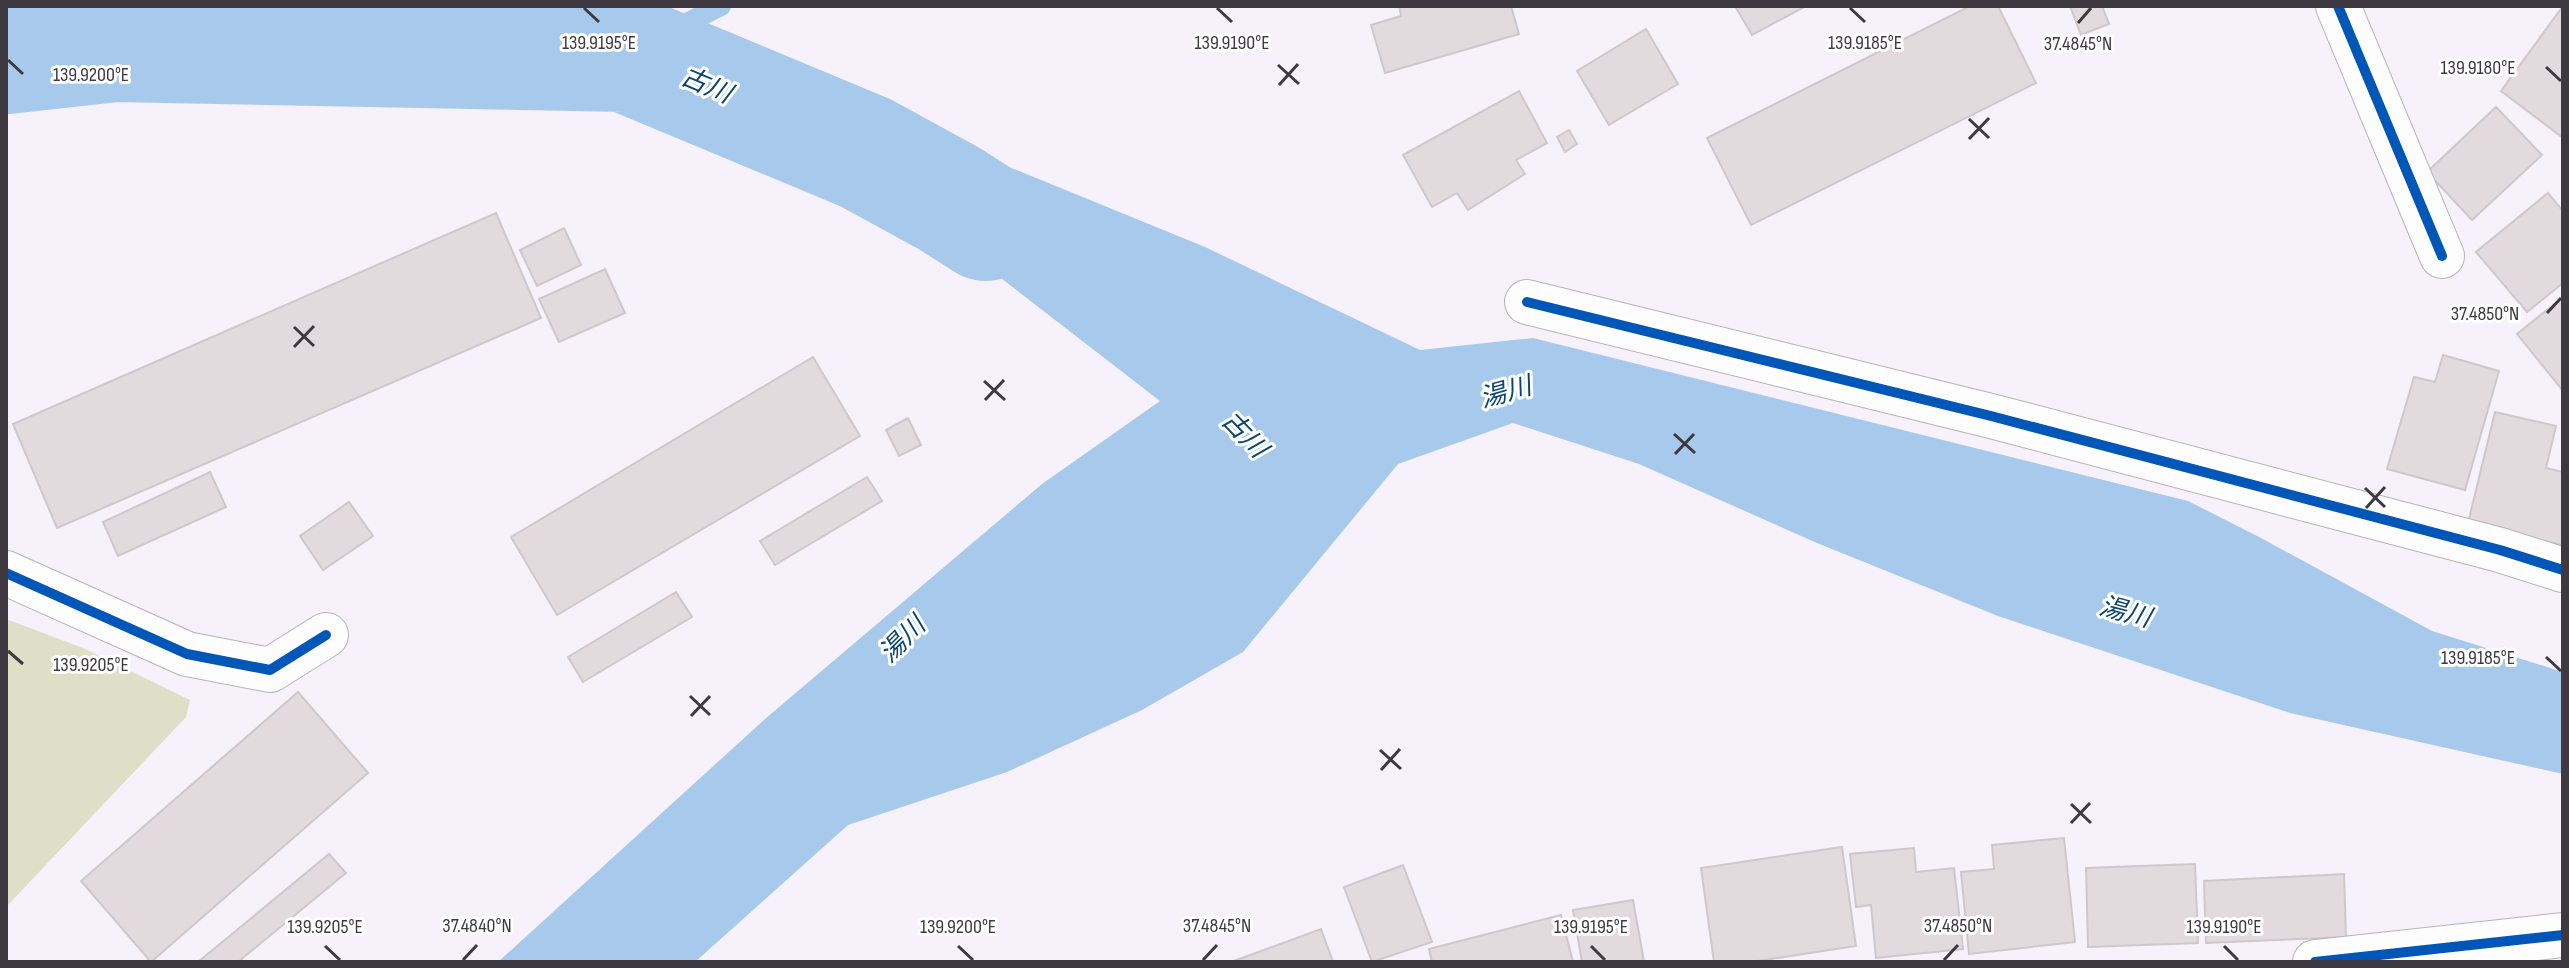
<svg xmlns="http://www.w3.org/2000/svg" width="2569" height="968" viewBox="0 0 2569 968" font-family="'Sofia Sans Condensed','Noto Sans JP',sans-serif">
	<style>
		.green { fill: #dfdfc8 }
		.water { fill: #a7c9eb }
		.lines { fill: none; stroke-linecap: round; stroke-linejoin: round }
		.stream { stroke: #a7c9eb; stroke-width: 20 }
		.river { stroke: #a7c9eb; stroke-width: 118 }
		.building { fill: #e3dadd; stroke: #cfc8cb; stroke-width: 2 }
		.street-casing { stroke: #b7b3ba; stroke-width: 46 }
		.street { stroke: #fefdfe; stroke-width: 44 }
		.cycleway-casing { stroke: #fff; stroke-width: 15 }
		.cycleway { stroke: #0057b8; stroke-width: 10 }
		.ticks { fill: none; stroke: #3e3941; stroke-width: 3 }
		.labels { text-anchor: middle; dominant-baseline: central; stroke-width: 6; stroke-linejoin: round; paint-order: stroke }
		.water-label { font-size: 26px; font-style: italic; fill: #0b4670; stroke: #fff }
		.ticks-label { font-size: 20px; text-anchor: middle; fill: #3e3941; stroke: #fff; stroke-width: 6; stroke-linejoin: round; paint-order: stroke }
	</style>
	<rect width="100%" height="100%" fill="#f6f1fa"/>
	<polygon class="green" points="6,619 83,648 190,700 186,717 6,907"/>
	<polygon class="water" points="809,114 1014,169 1205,247 1420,350 1533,338 2188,501 2261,538 2432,631 2563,672 2563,774 2290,713 1998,616 1817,543 1639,464 1513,423 1398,464 1243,652 1142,710 1007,772 848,825 695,962 498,962 765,719 1042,484 1160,401 966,251"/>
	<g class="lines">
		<polyline class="stream" points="626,53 721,6"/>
		<polyline class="river" points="6,55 114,43 626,53 866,153 950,199 986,222"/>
	</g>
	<g class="building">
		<polygon points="1399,6 1511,6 1519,34 1385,73 1371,25 1401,16"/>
		<polygon points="1735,6 1806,6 1752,35"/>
		<polygon points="1970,6 1998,6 2036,83 1751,225 1707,138"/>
		<polygon points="2070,6 2102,6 2109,24 2081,35"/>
		<polygon points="2563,6 2563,138 2501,91"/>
		<polygon points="1646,29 1678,84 1609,125 1577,71"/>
		<polygon points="1519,91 1547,143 1516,160 1525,174 1468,210 1457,193 1432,207 1403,155"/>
		<polygon points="2496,107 2542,155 2472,220 2427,172"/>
		<polygon points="1569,130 1577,144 1565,152 1557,137"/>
		<polygon points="2548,193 2563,211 2563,283 2527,312 2476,252"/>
		<polygon points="496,213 541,318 57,528 13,424"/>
		<polygon points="564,228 581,265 537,286 520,250"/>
		<polygon points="605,269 625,313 559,342 539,299"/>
		<polygon points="2563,297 2563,391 2517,334"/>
		<polygon points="2443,355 2499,371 2465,490 2387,469 2414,377 2435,382"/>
		<polygon points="813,357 860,436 557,615 511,537"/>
		<polygon points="2495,412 2556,426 2546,468 2563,472 2562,545 2468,523"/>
		<polygon points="908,418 921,445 899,456 886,430"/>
		<polygon points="210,472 226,507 118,556 103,522"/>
		<polygon points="867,477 882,501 775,565 760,541"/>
		<polygon points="349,502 373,536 323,570 300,536"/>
		<polygon points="676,592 692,617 583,682 568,657"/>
		<polygon points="298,692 368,773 151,962 81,881"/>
		<polygon points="2064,838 2075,942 1969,954 1961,872 1994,869 1992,845"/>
		<polygon points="1842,847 1856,946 1751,962 1714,962 1701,868"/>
		<polygon points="1914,848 1916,872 1954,868 1963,949 1876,958 1871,905 1856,907 1850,854"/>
		<polygon points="329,854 346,873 238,962 198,962"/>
		<polygon points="2195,864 2198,943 2088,947 2086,868"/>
		<polygon points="1403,865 1432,942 1372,962 1344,887"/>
		<polygon points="2344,874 2346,937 2206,943 2204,881"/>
		<polygon points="1633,900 1644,962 1582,962 1573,910"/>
		<polygon points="1561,915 1573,962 1432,962 1429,949"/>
		<polygon points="1321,929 1333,962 1231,962"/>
	</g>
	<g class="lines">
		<g class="street-casing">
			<g id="street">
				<polyline points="2338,6 2442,256"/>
				<polyline points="1527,302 1991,416 2500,550 2563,570"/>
				<polyline points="6,573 187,654 270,670 326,635"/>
				<polyline points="2315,962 2563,935"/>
			</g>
		</g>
		<use href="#street" class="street"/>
		<g class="cycleway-casing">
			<g id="cycleway">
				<polyline points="2338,6 2442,256"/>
				<polyline points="1527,302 1991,416 2500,550 2563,570"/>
				<polyline points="6,573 187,654 270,670 326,635"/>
				<polyline points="2315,962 2563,935"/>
			</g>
		</g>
		<use href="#cycleway" class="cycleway"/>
	</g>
	<path class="ticks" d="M584 8 599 22M1217 8 1232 22M1850 8 1865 22M2078 23 2091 8M8 60 23 74M1278 65 1299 84M2546 67 2561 81M1279 85 1298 64M1969 119 1989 138M1969 139 1989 118M2547 313 2561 298M294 327 314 346M294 347 314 326M984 381 1005 400M985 400 1004 380M1674 434 1695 453M1675 454 1694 434M2365 488 2385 507M2366 508 2385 487M8 651 23 664M2546 657 2561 671M690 696 710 715M691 716 710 696M1380 750 1401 769M1381 770 1400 749M2071 804 2091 823M2071 823 2090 803M325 946 340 960M958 946 973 960M1591 946 1605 960M2224 946 2238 960M463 960 477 945M1203 960 1217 945M1944 960 1958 945"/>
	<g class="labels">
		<g class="water-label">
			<text transform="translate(706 86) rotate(23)">古川</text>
			<text transform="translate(1506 393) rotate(-16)">湯川</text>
			<text transform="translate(1244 435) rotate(46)">古川</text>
			<text transform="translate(2125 613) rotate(15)">湯川</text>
			<text transform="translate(903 640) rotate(-45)">湯川</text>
		</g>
	</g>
	<g class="ticks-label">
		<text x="599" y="49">139.9195°E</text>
		<text x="1865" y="49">139.9185°E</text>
		<text x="1232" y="49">139.9190°E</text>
		<text x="2078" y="50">37.4845°N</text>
		<text x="2478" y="74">139.9180°E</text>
		<text x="91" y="81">139.9200°E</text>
		<text x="2485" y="320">37.4850°N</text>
		<text x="2478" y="664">139.9185°E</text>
		<text x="91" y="671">139.9205°E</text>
		<text x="477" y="932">37.4840°N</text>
		<text x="1217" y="932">37.4845°N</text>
		<text x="1958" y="932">37.4850°N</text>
		<text x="325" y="933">139.9205°E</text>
		<text x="958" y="933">139.9200°E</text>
		<text x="1591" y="933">139.9195°E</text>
		<text x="2224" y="933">139.9190°E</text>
	</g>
	<rect width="2569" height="968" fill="none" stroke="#3e3941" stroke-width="16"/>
</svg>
